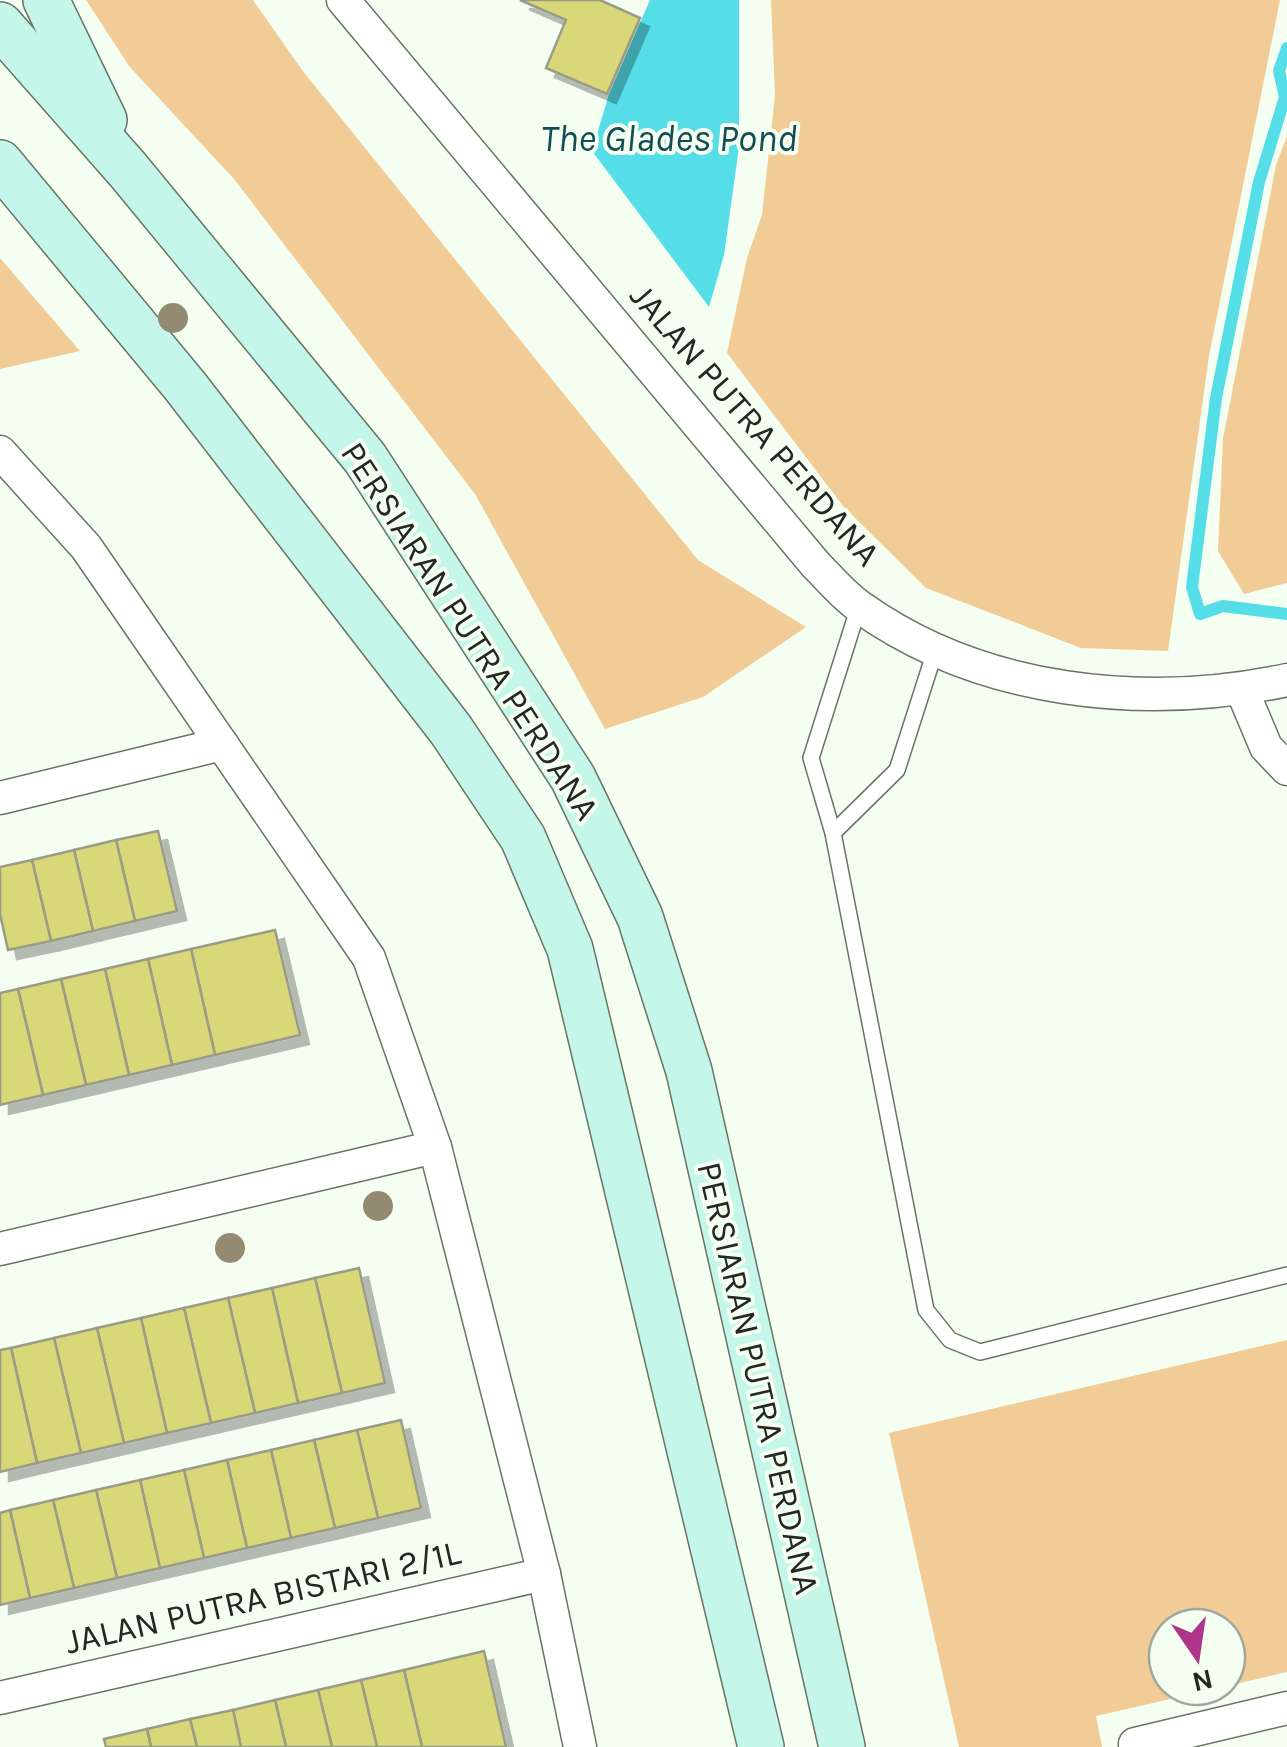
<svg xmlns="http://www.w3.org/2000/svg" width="1287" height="1747" viewBox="0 0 1287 1747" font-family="Karla,sans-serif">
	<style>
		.green { fill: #f2cc96 }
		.water { fill: #55dee8 }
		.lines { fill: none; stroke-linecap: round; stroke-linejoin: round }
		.stream { stroke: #55dee8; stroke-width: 12 }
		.building { fill: #d9d879; stroke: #9b9b88; stroke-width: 2.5; filter: url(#shadow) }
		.service-casing { stroke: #687465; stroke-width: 18 }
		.minor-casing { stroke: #687465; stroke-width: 35 }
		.secondary-casing { stroke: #687465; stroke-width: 48 }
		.service { stroke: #fff; stroke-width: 15 }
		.minor { stroke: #fff; stroke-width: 32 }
		.secondary { stroke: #c4f6e9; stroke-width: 45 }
		.tree { fill: #938b71 }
		.labels { text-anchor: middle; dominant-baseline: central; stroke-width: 8; stroke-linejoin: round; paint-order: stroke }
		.street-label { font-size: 35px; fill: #232822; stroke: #f4fef1 }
		.water-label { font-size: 38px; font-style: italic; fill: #114d52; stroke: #f4fef1 }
	</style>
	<defs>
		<filter id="shadow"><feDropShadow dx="9" dy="9" stdDeviation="0" flood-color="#0004"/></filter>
	</defs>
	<rect width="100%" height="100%" fill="#f4fef1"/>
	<g class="green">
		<polygon points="86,0 253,0 302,70 698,560 806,627 703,697 605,729 475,494 234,179 129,66"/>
		<polygon points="771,0 1280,0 1209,356 1168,651 1081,648 926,588 843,506 727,353 747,258 762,215 775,95"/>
		<polygon points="1287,136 1287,583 1244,594 1218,551 1223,439 1276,165"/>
		<polygon points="0,258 80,351 0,369"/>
		<polygon points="1287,1340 1287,1672 1227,1686 1227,1627 1167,1627 1167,1687 1223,1687 1096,1716 1102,1747 959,1747 889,1433"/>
	</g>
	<polygon class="water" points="650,0 739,0 739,147 724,255 709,307 592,151 609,94"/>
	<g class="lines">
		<polyline class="stream" points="1287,48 1279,71 1285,97 1259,182 1216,398 1192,587 1200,614 1223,606 1287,614"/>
	</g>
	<g class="building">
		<polygon points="520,0 600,0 640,18 607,94 546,68 566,20"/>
		<polygon points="158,831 177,911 135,921 116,840"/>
		<polygon points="116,840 135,921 93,931 74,850"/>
		<polygon points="74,850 93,931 51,941 32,860"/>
		<polygon points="32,860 51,941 8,950 0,914 0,867"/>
		<polygon points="275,930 300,1035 215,1055 191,949"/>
		<polygon points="191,949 215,1055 172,1065 148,959"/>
		<polygon points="148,959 172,1065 129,1075 105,969"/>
		<polygon points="105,969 129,1075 86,1085 61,979"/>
		<polygon points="61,979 86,1085 43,1095 18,989"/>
		<polygon points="18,989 43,1095 0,1105 0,993"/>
		<polygon points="359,1268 385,1383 342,1393 315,1278"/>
		<polygon points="315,1278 342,1393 298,1403 272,1288"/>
		<polygon points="272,1288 298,1403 255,1413 228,1298"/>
		<polygon points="228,1298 255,1413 211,1423 184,1308"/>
		<polygon points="184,1308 211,1423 167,1433 141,1318"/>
		<polygon points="141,1318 167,1433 124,1443 97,1328"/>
		<polygon points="97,1328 124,1443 81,1453 54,1338"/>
		<polygon points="54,1338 81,1453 37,1463 11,1348"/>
		<polygon points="11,1348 37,1463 0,1472 0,1350"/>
		<polygon points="401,1420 421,1508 378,1518 357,1430"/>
		<polygon points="357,1430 378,1518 335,1528 314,1440"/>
		<polygon points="314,1440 335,1528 291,1538 271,1450"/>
		<polygon points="271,1450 291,1538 247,1548 227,1460"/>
		<polygon points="227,1460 247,1548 204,1558 184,1470"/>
		<polygon points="184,1470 204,1558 160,1568 140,1480"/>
		<polygon points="140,1480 160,1568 117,1578 96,1490"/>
		<polygon points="96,1490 117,1578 74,1588 53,1500"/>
		<polygon points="53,1500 74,1588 30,1598 10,1510"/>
		<polygon points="10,1510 30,1598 0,1605 0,1513"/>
		<polygon points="484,1651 506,1747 422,1747 404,1670"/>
		<polygon points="404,1670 422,1747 377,1747 361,1680"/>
		<polygon points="361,1680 377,1747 332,1747 318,1690"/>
		<polygon points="318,1690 332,1747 286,1747 275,1700"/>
		<polygon points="275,1700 286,1747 241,1747 233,1710"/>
		<polygon points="233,1710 241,1747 197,1747 190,1719"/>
		<polygon points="190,1719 197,1747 151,1747 147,1729"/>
		<polygon points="147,1729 151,1747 106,1747 104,1739"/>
	</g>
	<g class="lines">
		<g class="service-casing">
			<g id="service">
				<polyline points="859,606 811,758 833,833 926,1310 950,1340 980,1352 1287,1275"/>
				<polyline points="833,833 897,770 936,648"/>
			</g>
		</g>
		<g class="minor-casing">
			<g id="minor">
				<path d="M343 0 816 565C830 579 844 596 860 607 982 694 1145 710 1287 680"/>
				<polyline points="0,452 86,547 369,958 435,1147 544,1574 580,1747"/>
				<polyline points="1242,690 1266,747 1287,769"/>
				<polyline points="0,798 222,744"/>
				<polyline points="0,1249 435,1147"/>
				<polyline points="0,1698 544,1574"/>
				<polyline points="1135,1744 1287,1708"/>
			</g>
		</g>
		<g class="secondary-casing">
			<g id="secondary">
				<polyline points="46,0 104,120"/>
				<polyline points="0,25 128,170 365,458 573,778 640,917 689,1071 842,1747"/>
				<polyline points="0,163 185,386 451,730 523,838 570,949 761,1747"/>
			</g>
		</g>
		<use href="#service" class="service"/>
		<use href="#minor" class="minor"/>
		<use href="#secondary" class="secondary"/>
	</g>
	<g class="tree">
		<circle cx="173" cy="318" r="15"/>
		<circle cx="378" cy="1206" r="15"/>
		<circle cx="230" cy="1248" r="15"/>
	</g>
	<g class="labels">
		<g class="street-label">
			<text transform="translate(755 425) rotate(49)">JALAN PUTRA PERDANA</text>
			<text transform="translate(470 631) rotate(57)">PERSIARAN PUTRA PERDANA</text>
			<text transform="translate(758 1378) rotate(77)">PERSIARAN PUTRA PERDANA</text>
			<text transform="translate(263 1597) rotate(-13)">JALAN PUTRA BISTARI 2/1L</text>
		</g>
		<g class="water-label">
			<text x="669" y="138">The Glades Pond</text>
		</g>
	</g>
	<g transform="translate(1197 1657) rotate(167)"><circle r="48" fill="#f4fef1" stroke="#a0a89e" stroke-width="2.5"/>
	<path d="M0-8L18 38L0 25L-18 38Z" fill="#ae358a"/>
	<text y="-15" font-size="28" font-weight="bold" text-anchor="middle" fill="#232822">N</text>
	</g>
</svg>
